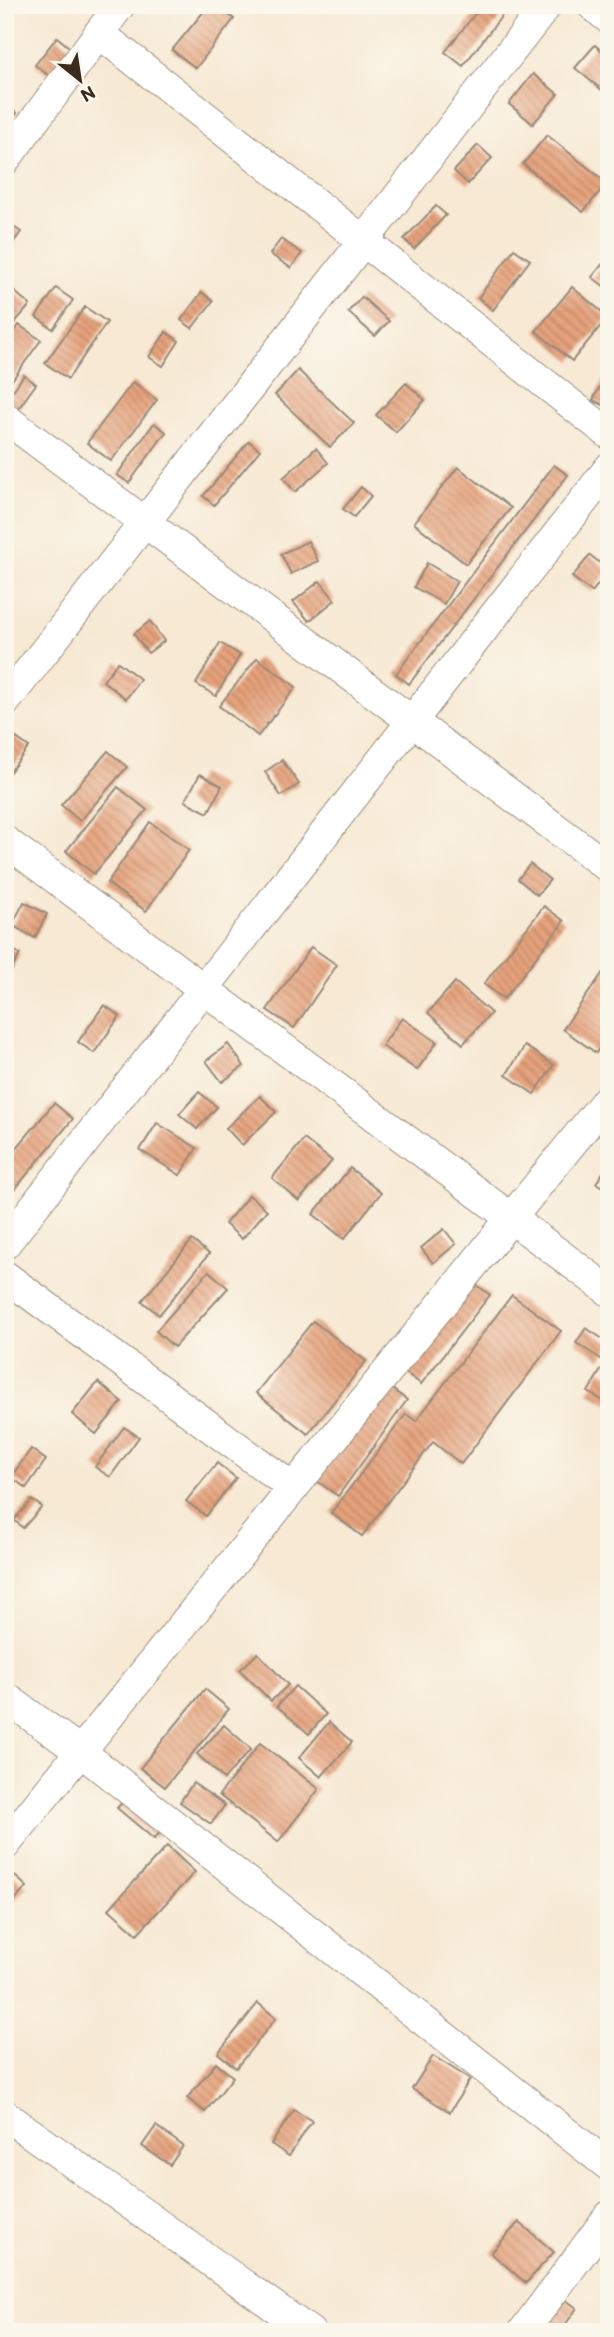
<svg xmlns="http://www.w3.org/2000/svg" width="614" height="2337" viewBox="0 0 614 2337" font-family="Itim,sans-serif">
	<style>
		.building { fill: url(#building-back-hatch) }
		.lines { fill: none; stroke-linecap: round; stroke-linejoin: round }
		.street-casing { stroke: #998a79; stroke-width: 32 }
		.street { stroke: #fff; stroke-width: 30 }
	</style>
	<defs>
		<pattern id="building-back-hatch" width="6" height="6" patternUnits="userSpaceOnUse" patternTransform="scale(1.75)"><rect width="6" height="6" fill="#e6a27c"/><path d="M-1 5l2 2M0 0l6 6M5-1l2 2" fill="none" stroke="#bc8465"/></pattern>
	</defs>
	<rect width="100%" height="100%" fill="#fbf7ec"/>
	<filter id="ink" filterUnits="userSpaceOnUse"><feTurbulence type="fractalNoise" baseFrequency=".0143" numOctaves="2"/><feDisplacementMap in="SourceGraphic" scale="14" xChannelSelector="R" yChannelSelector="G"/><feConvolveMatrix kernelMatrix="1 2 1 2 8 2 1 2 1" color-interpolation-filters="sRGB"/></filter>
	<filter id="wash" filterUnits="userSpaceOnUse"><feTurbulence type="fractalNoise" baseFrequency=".00686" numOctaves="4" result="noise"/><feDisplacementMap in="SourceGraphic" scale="28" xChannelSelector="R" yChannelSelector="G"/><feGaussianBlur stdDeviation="1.57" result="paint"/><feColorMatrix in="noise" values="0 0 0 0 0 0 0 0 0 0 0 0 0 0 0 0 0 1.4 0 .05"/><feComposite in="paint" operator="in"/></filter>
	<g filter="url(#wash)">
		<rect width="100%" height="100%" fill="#f7e9d4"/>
		<g id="blocks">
			<g class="building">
				<polygon points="209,5 216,5 234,19 196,68 172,50"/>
				<polygon points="482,5 510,5 463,66 445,52"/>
				<polygon points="57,37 75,52 53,79 35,65"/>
				<polygon points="595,45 609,57 609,96 575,68"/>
				<polygon points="533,74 558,94 533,124 509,104"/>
				<polygon points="5,103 17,113 5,127"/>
				<polygon points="547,135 607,183 583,212 523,164"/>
				<polygon points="478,145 492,158 468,184 454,171"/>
				<polygon points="436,206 446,215 414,249 404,239"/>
				<polygon points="5,221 21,232 5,254"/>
				<polygon points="281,239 302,253 291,268 270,254"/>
				<polygon points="514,249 530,260 493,310 478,298"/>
				<polygon points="609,256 609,290 592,277"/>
				<polygon points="572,287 608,317 572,361 536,331"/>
				<polygon points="56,288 73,300 53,329 36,317"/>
				<polygon points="14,291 30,305 5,334 5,302"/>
				<polygon points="202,292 213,301 192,328 181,320"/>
				<polygon points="362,297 389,321 375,336 348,312"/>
				<polygon points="85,307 107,322 68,379 45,363"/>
				<polygon points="19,325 41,340 5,390 5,345"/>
				<polygon points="166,332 179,341 163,366 149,357"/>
				<polygon points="298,370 354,423 330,447 275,395"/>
				<polygon points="24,375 36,384 13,416 5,410 5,402"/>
				<polygon points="604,378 609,381 609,408 593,400"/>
				<polygon points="133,382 157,400 111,461 87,443"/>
				<polygon points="406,383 425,400 396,432 376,415"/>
				<polygon points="154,423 166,432 129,483 117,475"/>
				<polygon points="249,441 260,450 214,505 203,496"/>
				<polygon points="316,448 328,463 295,492 283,478"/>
				<polygon points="554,465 568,475 409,684 396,674"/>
				<polygon points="458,467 511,508 466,564 414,523"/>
				<polygon points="361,487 371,496 354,517 343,509"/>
				<polygon points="308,541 318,561 291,574 281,554"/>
				<polygon points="590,555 609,570 592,592 572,577"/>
				<polygon points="427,563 457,581 444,604 414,587"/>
				<polygon points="320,581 335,600 309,621 293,602"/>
				<polygon points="150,621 164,641 148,653 134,634"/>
				<polygon points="220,643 240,655 216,696 196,684"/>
				<polygon points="257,658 296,687 258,736 219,706"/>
				<polygon points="118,662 140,679 126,699 103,681"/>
				<polygon points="5,730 29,747 5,778"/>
				<polygon points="108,751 127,767 80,821 61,805"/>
				<polygon points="282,760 299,784 281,796 265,772"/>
				<polygon points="200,774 222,786 208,813 185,801"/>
				<polygon points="118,787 147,810 94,874 66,851"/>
				<polygon points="150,822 189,850 146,911 107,883"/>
				<polygon points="530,864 550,880 537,895 518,879"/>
				<polygon points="24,902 47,914 35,938 12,925"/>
				<polygon points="544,906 564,921 504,999 484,984"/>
				<polygon points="5,945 20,954 5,982"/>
				<polygon points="311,947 337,965 294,1028 267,1010"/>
				<polygon points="609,964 609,1034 596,1053 563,1029"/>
				<polygon points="455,982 491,1013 463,1044 428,1013"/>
				<polygon points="104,1005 120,1016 94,1053 78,1042"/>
				<polygon points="402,1018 437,1042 417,1070 382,1046"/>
				<polygon points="228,1044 244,1066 222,1082 206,1061"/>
				<polygon points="525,1046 554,1065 534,1094 506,1075"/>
				<polygon points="199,1092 217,1107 197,1129 179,1114"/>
				<polygon points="260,1096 276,1112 242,1145 226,1128"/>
				<polygon points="54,1103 73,1119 15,1189 5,1181 5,1162"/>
				<polygon points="157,1123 197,1148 180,1175 140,1150"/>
				<polygon points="304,1139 332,1161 299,1201 272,1178"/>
				<polygon points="609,1164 609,1191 596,1183"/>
				<polygon points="350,1168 381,1193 344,1239 313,1214"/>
				<polygon points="249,1195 267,1210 242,1239 225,1224"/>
				<polygon points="444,1229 456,1244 433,1263 421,1248"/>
				<polygon points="192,1240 209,1254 159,1315 142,1301"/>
				<polygon points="209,1271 228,1288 174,1347 156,1331"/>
				<polygon points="471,1281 490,1295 421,1384 402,1370"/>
				<polygon points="512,1295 561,1331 461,1464 433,1442 362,1536 331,1513 406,1414 416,1421"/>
				<polygon points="313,1321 366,1361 308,1434 256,1393"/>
				<polygon points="586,1328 609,1343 609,1347 601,1359 576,1343"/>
				<polygon points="601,1370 609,1375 609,1404 588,1392"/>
				<polygon points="98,1382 122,1402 96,1434 72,1414"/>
				<polygon points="387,1385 407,1400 338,1496 317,1481"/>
				<polygon points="124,1427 139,1437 110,1477 95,1467"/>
				<polygon points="31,1449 46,1460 26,1488 11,1477"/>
				<polygon points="217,1463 236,1478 206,1516 186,1501"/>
				<polygon points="32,1500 42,1507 23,1528 14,1520"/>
				<polygon points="258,1653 288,1685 271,1701 240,1670"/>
				<polygon points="295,1686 326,1714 309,1734 277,1706"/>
				<polygon points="205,1689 229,1709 165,1787 140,1768"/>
				<polygon points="329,1722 352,1742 321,1777 299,1758"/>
				<polygon points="224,1725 251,1749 224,1779 197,1754"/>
				<polygon points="260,1743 319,1789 278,1842 219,1795"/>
				<polygon points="193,1783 225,1805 211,1824 180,1802"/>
				<polygon points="127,1797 163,1829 154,1839 117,1808"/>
				<polygon points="167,1846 195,1872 137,1934 109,1909"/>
				<polygon points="11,1872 27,1887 5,1910 5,1878"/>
				<polygon points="258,2003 276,2018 236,2068 218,2053"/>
				<polygon points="433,2056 470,2079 450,2112 412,2089"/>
				<polygon points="216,2063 233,2077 205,2112 187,2098"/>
				<polygon points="294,2110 312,2121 289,2156 271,2144"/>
				<polygon points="156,2126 183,2146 170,2165 142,2146"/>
				<polygon points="519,2222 554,2252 526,2283 491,2253"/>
				<polygon points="560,2296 577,2308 560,2332 535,2332"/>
			</g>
		</g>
	</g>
	<g filter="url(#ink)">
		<use href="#blocks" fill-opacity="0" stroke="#998a79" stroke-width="2"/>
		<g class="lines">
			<g class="street-casing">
				<g id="street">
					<polyline points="592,5 609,19"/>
					<polyline points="99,33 609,434"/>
					<polyline points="5,160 120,5"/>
					<polyline points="5,418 609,868"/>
					<polyline points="5,702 547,5"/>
					<polyline points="5,841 609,1291"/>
					<polyline points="5,1244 609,468"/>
					<polyline points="5,1276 293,1488"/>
					<polyline points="5,1697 81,1752 609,2166"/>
					<polyline points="5,1845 609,1097"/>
					<polyline points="5,2115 310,2332"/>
					<polyline points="523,2332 609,2216"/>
				</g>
			</g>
			<use href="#street" class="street"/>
		</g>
	</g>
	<rect width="614" height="2337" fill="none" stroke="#fbf7ec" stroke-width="28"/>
	<g transform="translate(80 80) rotate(150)" stroke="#fbf7ec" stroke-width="5" paint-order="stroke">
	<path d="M0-5L12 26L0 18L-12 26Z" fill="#3b2a1e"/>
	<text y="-10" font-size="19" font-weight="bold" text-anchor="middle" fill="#3b2a1e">N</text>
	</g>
</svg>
